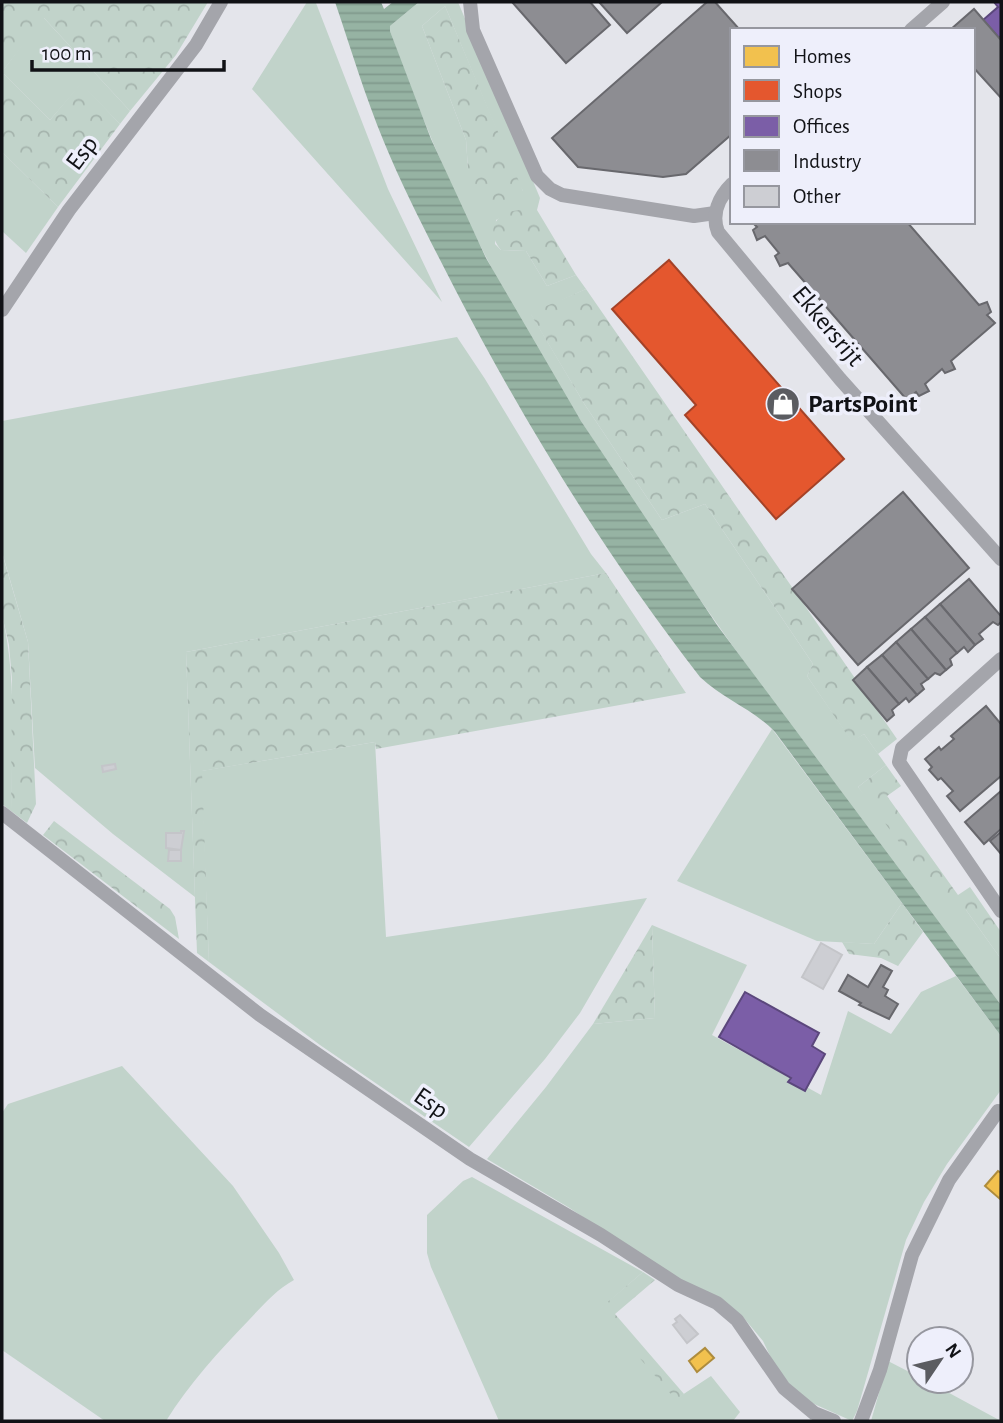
<svg xmlns="http://www.w3.org/2000/svg" width="1003" height="1423" viewBox="0 0 1003 1423" font-family="'Alegreya Sans',sans-serif">
	<style>
		.green { fill: #c1d3ca; fill-rule: evenodd }
		.forest { fill: url(#forest-crowns) }
		.water { fill: url(#water-rules) }
		.homes { fill: #f2c14e; stroke: #ae8c3d; stroke-width: 2 }
		.shops { fill: #e4572e; stroke: #a54227; stroke-width: 2 }
		.offices { fill: #7b5ea7; stroke: #5b477c; stroke-width: 2 }
		.industry { fill: #8d8d92; stroke: #68686d; stroke-width: 2 }
		.building { fill: #cdced3; stroke: #c4c5c9; stroke-width: 2 }
		.lines { fill: none; stroke-linecap: round; stroke-linejoin: round }
		.minor { stroke: #a4a5ab; stroke-width: 14 }
		.labels { text-anchor: middle; dominant-baseline: central; stroke-width: 7; stroke-linejoin: round; paint-order: stroke }
		.street-label { font-size: 26px; fill: #111216; stroke: #eeeffb }
		.poi-label { font-size: 26px; font-weight: bold; fill: #111216; stroke: #eeeffb; text-anchor: start }
	</style>
	<defs>
		<pattern id="forest-crowns" width="20" height="18" patternUnits="userSpaceOnUse" patternTransform="scale(1.75)"><rect width="20" height="18" fill="#c1d3ca"/><path d="M2 6a3 3 0 1 1 6 0M12 15a3 3 0 1 1 6 0" fill="none" stroke="#a5b4ad"/></pattern>
		<pattern id="water-rules" width="6" height="5" patternUnits="userSpaceOnUse" patternTransform="scale(1.75)"><rect width="6" height="5" fill="#96b3a3"/><path d="M0 2.5h6" fill="none" stroke="#80998c"/></pattern>
	</defs>
	<rect width="100%" height="100%" fill="#e4e5eb"/>
	<g class="green">
		<polygon points="307,2 316,3 388,189 442,302 252,89"/>
		<path d="M419 2H458L540 198 537 210 513 211 496 220 495 244 501 250 526 251 547 286 576 275 586 289 531 314 585 405 662 520 705 504 813 664 807 676 852 741 864 734 886 765 858 787 966 910 1001 959V1005C872 834 739 664 622 484 573 410 525 334 485 255 448 182 417 107 390 31V26ZM445 6 519 184 523 191 468 169 466 140 422 26Z"/>
		<polygon points="43,17 130,111 120,124 81,84 50,120 2,72"/>
		<polygon points="2,152 58,207 26,253 2,231"/>
		<polygon points="457,337 485,379 591,554 606,573 186,652 195,897 113,834 35,768 28,642 2,552 2,421"/>
		<path d="M2 615C17 678 12 746 11 811L2 804Z"/>
		<polygon points="772,729 902,903 874,944 817,941 677,881"/>
		<polygon points="375,742 386,937 647,898 580,1013 545,1059 469,1147 320,1045 209,962 201,771"/>
		<polygon points="652,925 747,965 712,1035 821,1095 848,1011 891,1034 921,992 956,976 1001,1036 1001,1090 947,1164 924,1202 906,1240 857,1411 852,1421 812,1403 795,1392 772,1360 763,1341 743,1317 672,1276 568,1207 487,1159 546,1087 593,1024 655,1018"/>
		<path d="M122 1066 233 1186 279 1253 294 1280C276 1290 263 1305 249 1320 219 1351 189 1384 166 1421H105L2 1350V1113L8 1104Z"/>
		<polygon points="472,1177 643,1272 599,1310 676,1399 711,1376 740,1412 733,1421 499,1421 431,1267 427,1253 427,1215 463,1181"/>
		<polygon points="888,1361 919,1377 919,1381 927,1381 1001,1421 871,1421"/>
	</g>
	<g class="forest">
		<polygon points="2,2 208,2 176,55 130,111 44,18 2,72 50,120 81,83 120,124 58,207 2,152"/>
		<polygon points="445,6 523,191 487,211 468,169 466,140 422,26"/>
		<path d="M537 210 576 275 547 286 526 251 501 250C488 235 491 215 513 211 521 209 530 210 537 210Z"/>
		<polygon points="586,289 897,739 878,754 864,734 852,742 807,676 813,664 705,504 662,520 585,405 530,313"/>
		<polygon points="2,553 28,642 36,804 27,823 11,811 12,680 9,645 2,615"/>
		<polygon points="606,573 686,693 376,749 375,742 202,771 209,962 197,953 186,652"/>
		<polygon points="886,765 901,786 887,796 958,895 970,887 1001,932 1001,959 966,910 949,909 858,787"/>
		<polygon points="54,821 170,909 175,917 179,939 43,835"/>
		<polygon points="902,903 923,932 898,966 881,958 849,954 842,942 874,944"/>
		<polygon points="652,925 655,1018 593,1024"/>
		<polygon points="643,1272 655,1280 615,1314 684,1394 676,1400 598,1310"/>
	</g>
	<path class="water" d="M335 2H381L384 9 393 2H419L390 26V31L431 139 486 258 581 421 717 625 1001 1005V1036L775 732C753 709 723 699 700 677 607 557 526 426 456 291 431 242 405 193 384 142 365 96 351 49 335 2Z"/>
	<g class="homes">
		<polygon points="998,1171 1001,1173 1000,1199 985,1186"/>
		<polygon points="705,1348 714,1358 697,1372 689,1361"/>
	</g>
	<polygon class="shops" points="669,260 844,459 776,519 685,415 696,405 612,309"/>
	<g class="offices">
		<polygon points="994,2 1001,2 1001,36 999,38 983,20 998,7"/>
		<polygon points="745,992 819,1033 812,1046 825,1054 805,1091 788,1082 791,1078 719,1037"/>
	</g>
	<g class="industry">
		<polygon points="512,2 590,2 610,25 566,63"/>
		<polygon points="599,2 662,2 627,33"/>
		<polygon points="707,2 715,2 740,30 732,30 732,134 686,174 663,177 578,167 552,138"/>
		<polygon points="974,9 1001,40 1001,98 973,67 973,30 950,30"/>
		<polygon points="752,222 907,222 979,305 987,302 991,312 987,315 995,323 951,361 955,369 945,373 942,369 925,384 929,391 919,396 916,392 907,400 788,263 780,266 775,256 779,253 765,236 757,240 753,230 757,227"/>
		<polygon points="903,492 969,568 858,665 792,589"/>
		<polygon points="969,579 1001,616 1001,622 998,625 993,622 979,634 983,639 975,645 940,604"/>
		<polygon points="940,604 975,645 968,652 964,647 957,653 925,617"/>
		<polygon points="925,617 957,653 950,659 952,665 946,670 911,629"/>
		<polygon points="911,629 946,670 940,675 935,673 928,679 896,642"/>
		<polygon points="896,642 928,679 921,684 924,689 917,695 882,655"/>
		<polygon points="882,655 917,695 909,702 906,698 899,704 867,667"/>
		<polygon points="867,667 899,704 892,710 894,715 887,721 853,680"/>
		<polygon points="986,706 1001,724 1001,776 960,811 947,796 953,791 941,778 938,780 929,770 932,767 925,759 939,747 941,750 954,739 951,736"/>
		<polygon points="1001,791 1001,829 984,844 965,822"/>
		<polygon points="1001,832 1001,854 990,841"/>
		<polygon points="881,965 892,971 883,987 888,990 885,996 898,1004 889,1019 859,1005 861,1003 839,991 848,975 868,987"/>
	</g>
	<g class="building">
		<polygon points="115,764 116,769 103,772 102,766"/>
		<polygon points="181,831 184,831 181,850 166,848 166,833 181,833"/>
		<polygon points="169,850 181,850 181,861 168,861"/>
		<polygon points="821,943 842,955 823,989 802,977"/>
		<polygon points="680,1315 698,1334 687,1343 673,1325 677,1322 675,1319"/>
	</g>
	<g class="lines">
		<g class="minor">
			<polyline points="470,2 473,30 537,176 550,189 562,195 694,216 715,213"/>
			<polyline points="911,30 943,2"/>
			<path d="M732 184C719 197 711 214 718 232L840 379 1001 559"/>
			<polyline points="2,310 69,210 196,45 221,2"/>
			<polyline points="1001,659 902,748 899,762 1001,911"/>
			<polyline points="2,813 260,1015 470,1159 601,1235 678,1285 717,1303 737,1320 784,1388 814,1413 834,1421"/>
			<polyline points="861,1421 880,1370 912,1255 949,1180 998,1111"/>
		</g>
	</g>
	<defs>
		<g id="shop-disc" transform="scale(1.75)"><circle r="9.5" fill="#5b5c61" stroke="#eeeffb"/><path d="M-5-2.5h2.3a2.7 3.5 0 0 1 5.4 0H5L5.5 6h-11ZM-1.5-2.5h3a1.5 2.3 0 0 0-3 0Z" fill="#fff"/></g>
	</defs>
	<g fill-rule="evenodd">
		<use href="#shop-disc" x="783" y="404"/>
	</g>
	<g class="labels">
		<g class="street-label">
			<text transform="translate(82 153) rotate(-53)">Esp</text>
			<text transform="translate(828 326) rotate(50)">Ekkersrijt</text>
			<text transform="translate(431 1103) rotate(35)">Esp</text>
		</g>
		<g class="poi-label">
			<text x="808" y="404">PartsPoint</text>
		</g>
	</g>
	<rect width="1003" height="1423" fill="none" stroke="#111216" stroke-width="7"/>
	<rect x="730" y="28" width="245" height="196" fill="#eeeffb" stroke="#96979f" stroke-width="2"/>
	<rect x="744" y="46" width="35" height="21" fill="#f2c14e" stroke="#96979f" stroke-width="2"/>
	<text x="793" y="63" font-size="21" fill="#111216">Homes</text>
	<rect x="744" y="80" width="35" height="21" fill="#e4572e" stroke="#96979f" stroke-width="2"/>
	<text x="793" y="98" font-size="21" fill="#111216">Shops</text>
	<rect x="744" y="116" width="35" height="21" fill="#7b5ea7" stroke="#96979f" stroke-width="2"/>
	<text x="793" y="133" font-size="21" fill="#111216">Offices</text>
	<rect x="744" y="150" width="35" height="21" fill="#8d8d92" stroke="#96979f" stroke-width="2"/>
	<text x="793" y="168" font-size="21" fill="#111216">Industry</text>
	<rect x="744" y="186" width="35" height="21" fill="#cdced3" stroke="#96979f" stroke-width="2"/>
	<text x="793" y="203" font-size="21" fill="#111216">Other</text>
	<g transform="translate(940 1360) rotate(55)"><circle r="33" fill="#eeeffb" stroke="#96979f" stroke-width="2"/>
	<path d="M0-5L12 26L0 18L-12 26Z" fill="#5b5c61"/>
	<text y="-10" font-size="19" font-weight="bold" text-anchor="middle" fill="#111216">N</text>
	</g>
	<path d="M32 60v10h192v-10" fill="none" stroke="#111216" stroke-width="3.5"/>
	<text x="42" y="60" font-size="21" fill="#111216" stroke="#eeeffb" stroke-width="5" paint-order="stroke">100 m</text>
</svg>
